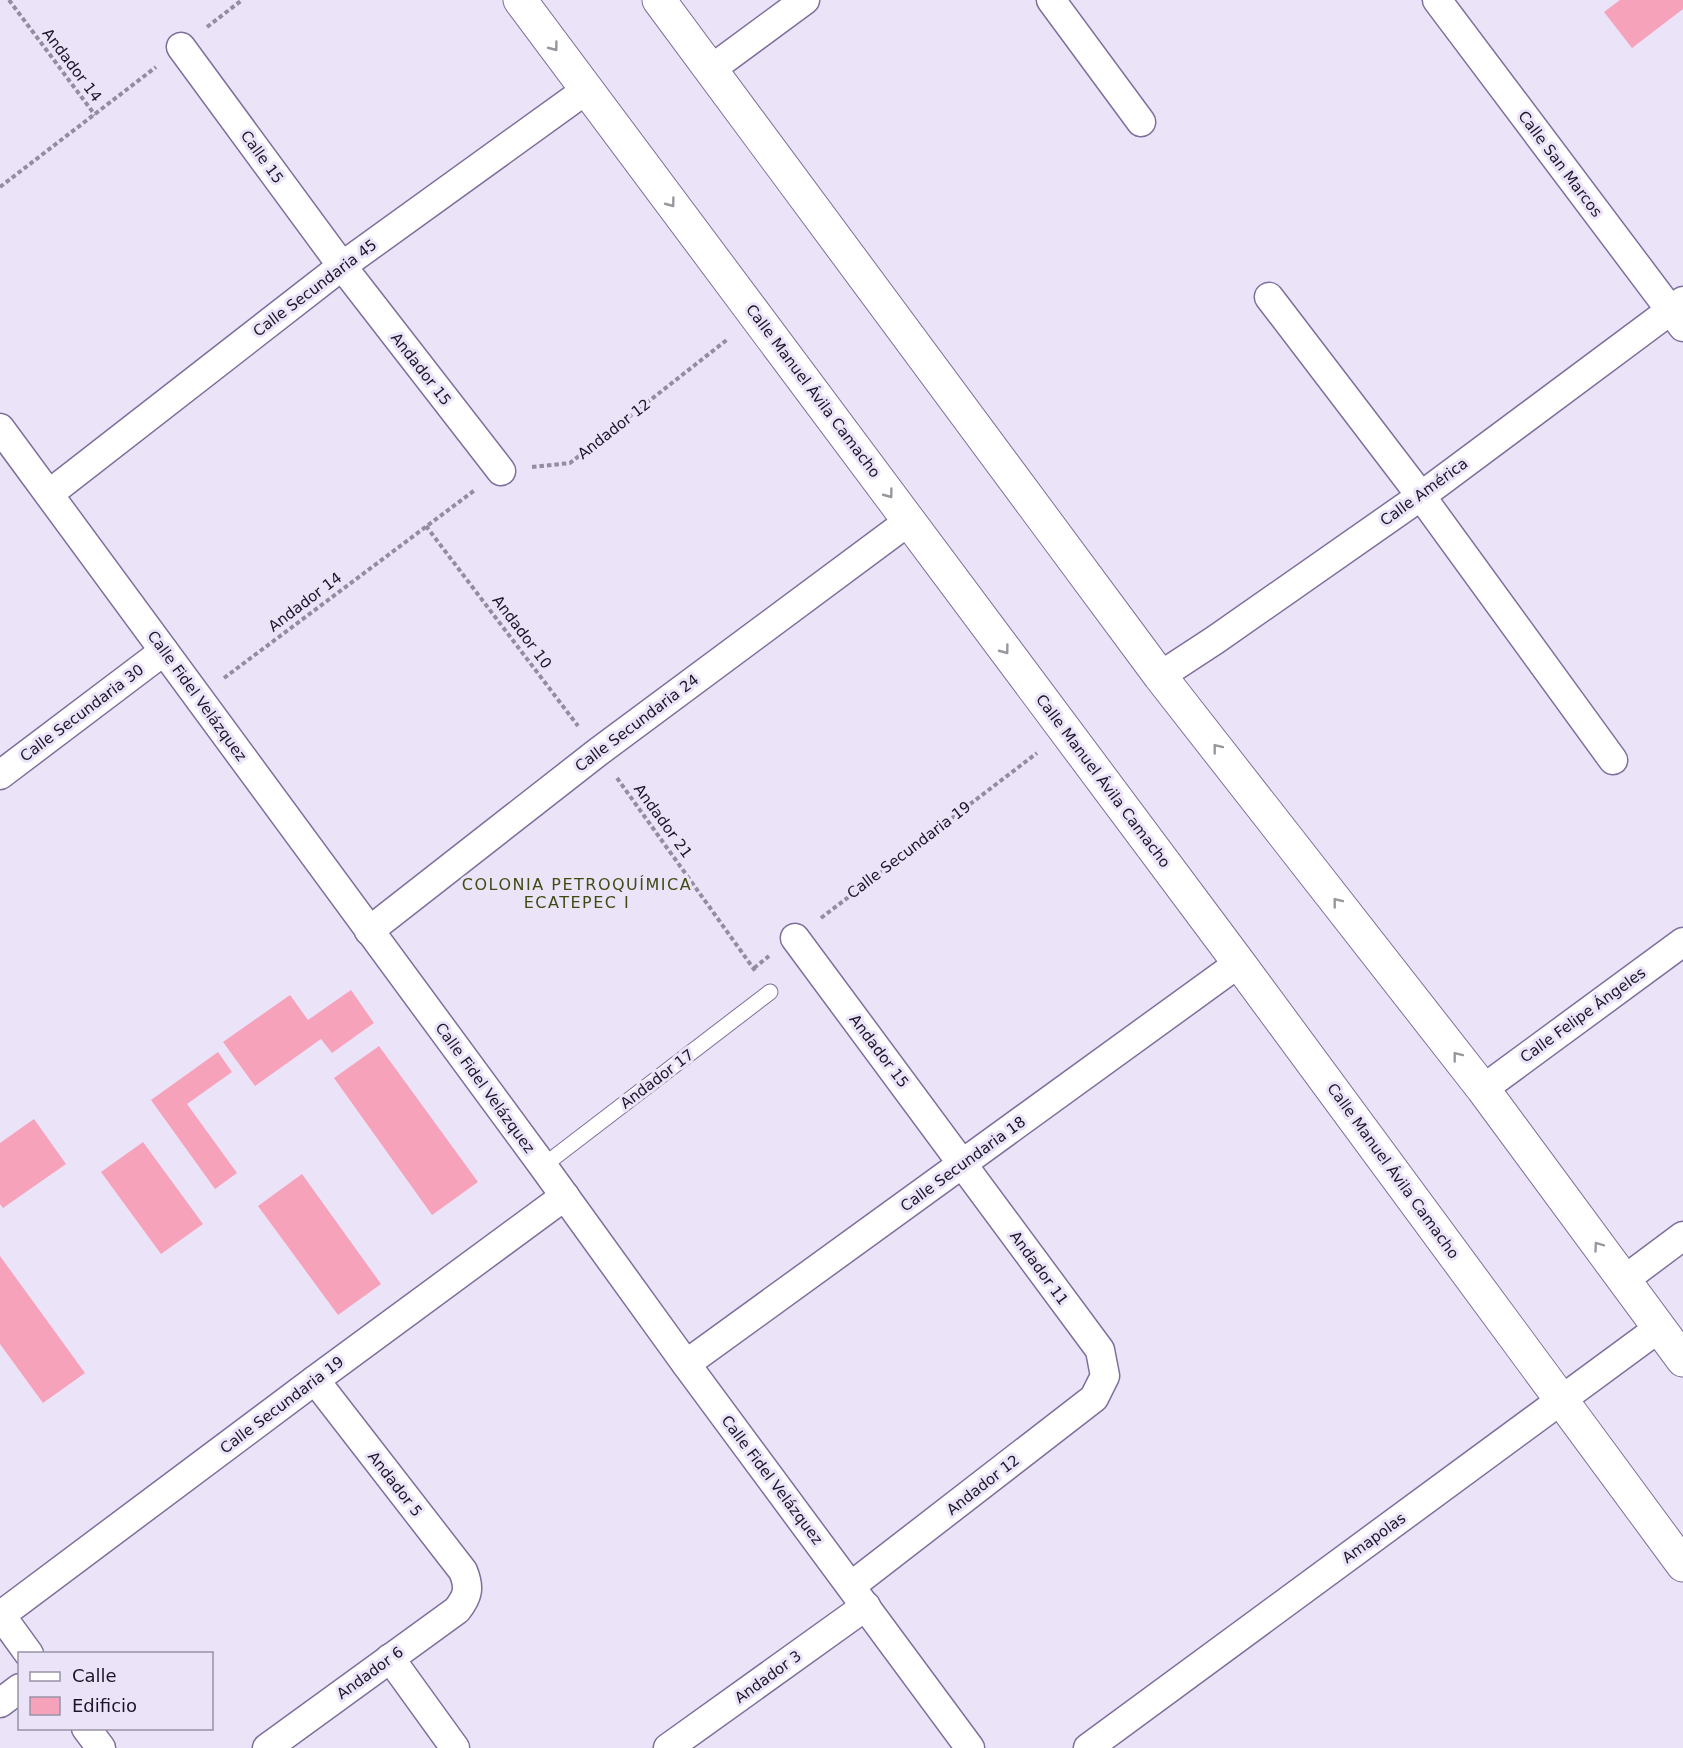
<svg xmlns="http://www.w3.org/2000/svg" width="1683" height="1748" viewBox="0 0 1683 1748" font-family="'DejaVu Sans',sans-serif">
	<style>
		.building { fill: #f7a2bb }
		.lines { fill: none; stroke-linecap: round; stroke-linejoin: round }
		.lane-casing { stroke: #7f6f9c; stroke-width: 17 }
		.street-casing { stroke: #7f6f9c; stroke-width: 31 }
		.secondary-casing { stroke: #7f6f9c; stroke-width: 35 }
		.path { stroke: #948da1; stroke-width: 4; stroke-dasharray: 4.5 3; stroke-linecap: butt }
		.lane { stroke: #fff; stroke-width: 15 }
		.street { stroke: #fff; stroke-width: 28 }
		.secondary { stroke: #fff; stroke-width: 33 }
		.oneway { stroke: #99969e }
		.labels { text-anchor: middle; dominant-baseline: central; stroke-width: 6; stroke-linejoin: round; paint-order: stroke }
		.street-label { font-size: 15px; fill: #1c1628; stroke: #ebe4f9 }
		.neighbourhood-label { font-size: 16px; letter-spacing: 1.5px; fill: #404b13; stroke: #ebe4f9 }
	</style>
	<rect width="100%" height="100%" fill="#ebe4f9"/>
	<g class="building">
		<polygon points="1620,0 1683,0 1683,9 1632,48 1604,12"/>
		<polygon points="351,990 374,1023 332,1053 321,1039 255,1086 223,1042 290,995 308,1020"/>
		<polygon points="379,1046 478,1182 432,1215 334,1078"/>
		<polygon points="218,1052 232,1072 187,1104 237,1173 215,1189 151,1100"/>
		<polygon points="34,1119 66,1164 3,1208 0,1204 0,1143"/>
		<polygon points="143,1142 203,1224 161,1254 101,1172"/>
		<polygon points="302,1174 381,1284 338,1315 258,1206"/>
		<polygon points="0,1256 85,1373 43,1403 0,1344"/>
	</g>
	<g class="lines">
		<g class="lane-casing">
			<polyline id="lane" points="543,1166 770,992"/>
		</g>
		<g class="street-casing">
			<g id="street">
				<polyline points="1051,0 1141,122"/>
				<polyline points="1437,0 1683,327"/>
				<polyline points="181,47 342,266 501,471"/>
				<polyline points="710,70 805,0"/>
				<polyline points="1269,297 1421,496 1613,760"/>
				<polyline points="0,428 543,1166 686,1364 970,1748"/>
				<polyline points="49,494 342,266 586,90"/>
				<polyline points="1160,676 1215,640 1421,496 1683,301"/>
				<polyline points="0,775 164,651"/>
				<polyline points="369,931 598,752 909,521"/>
				<polyline points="795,938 1100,1350 1105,1376 1094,1398 851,1586"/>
				<polyline points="1483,1089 1683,942"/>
				<polyline points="1624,1280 1683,1236"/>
				<polyline points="686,1364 1239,963"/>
				<polyline points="0,1614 29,1654"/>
				<polyline points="1,1615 315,1380 565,1196"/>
				<polyline points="390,1658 455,1748"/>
				<polyline points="0,1703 20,1688"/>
				<polyline points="86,1728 101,1748"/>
				<path d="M267 1748 457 1610C468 1596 470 1588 463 1571L315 1380"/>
				<polyline points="668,1748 866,1606"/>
				<polyline points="1088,1748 1659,1328"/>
			</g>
		</g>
		<g class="secondary-casing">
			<g id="secondary">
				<polyline points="520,0 1239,963 1683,1565"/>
				<polyline points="659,0 1160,676 1483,1089 1683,1360"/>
			</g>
		</g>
		<g class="path">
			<polyline points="9,0 95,115"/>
			<polyline points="207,27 242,0"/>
			<polyline points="0,187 156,67"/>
			<polyline points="532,467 570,463 728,339"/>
			<polyline points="426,526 578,726"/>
			<polyline points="224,678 475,490"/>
			<polyline points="617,778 756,972"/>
			<polyline points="821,918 1037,753"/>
			<polyline points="754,968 769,956"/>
		</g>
		<use href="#lane" class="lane"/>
		<use href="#street" class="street"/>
		<use href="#secondary" class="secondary"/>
	</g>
	<defs><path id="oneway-chevron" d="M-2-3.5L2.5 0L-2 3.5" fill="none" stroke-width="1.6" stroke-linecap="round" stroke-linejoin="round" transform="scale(1.5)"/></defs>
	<g class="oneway">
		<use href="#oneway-chevron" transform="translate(554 47) rotate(53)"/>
		<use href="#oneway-chevron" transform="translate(671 203) rotate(53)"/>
		<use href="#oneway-chevron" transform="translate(889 494) rotate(53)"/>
		<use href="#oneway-chevron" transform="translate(1005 650) rotate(53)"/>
		<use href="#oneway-chevron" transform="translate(1217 748) rotate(-128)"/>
		<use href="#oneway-chevron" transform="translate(1337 902) rotate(-128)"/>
		<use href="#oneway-chevron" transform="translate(1457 1056) rotate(-128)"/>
		<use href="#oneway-chevron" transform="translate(1598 1246) rotate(-126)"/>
	</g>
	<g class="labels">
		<g class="street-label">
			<text transform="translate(72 65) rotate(53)">Andador 14</text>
			<text transform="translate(262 157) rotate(54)">Calle 15</text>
			<text transform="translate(1560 164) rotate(53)">Calle San Marcos</text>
			<text transform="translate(315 288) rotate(-37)">Calle Secundaria 45</text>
			<text transform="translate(421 369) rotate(52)">Andador 15</text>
			<text transform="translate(813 391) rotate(53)">Calle Manuel Ávila Camacho</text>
			<text transform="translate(614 429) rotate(-38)">Andador 12</text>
			<text transform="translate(1424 492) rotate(-36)">Calle América</text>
			<text transform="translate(305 602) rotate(-37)">Andador 14</text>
			<text transform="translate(522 632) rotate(53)">Andador 10</text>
			<text transform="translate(197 696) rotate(54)">Calle Fidel Velázquez</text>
			<text transform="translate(82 713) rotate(-37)">Calle Secundaria 30</text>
			<text transform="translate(637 723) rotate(-37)">Calle Secundaria 24</text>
			<text transform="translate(1103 781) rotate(53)">Calle Manuel Ávila Camacho</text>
			<text transform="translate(663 821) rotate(54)">Andador 21</text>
			<text transform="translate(909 850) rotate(-37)">Calle Secundaria 19</text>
			<text transform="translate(1583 1015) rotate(-36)">Calle Felipe Ángeles</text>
			<text transform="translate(879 1051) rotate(53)">Andador 15</text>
			<text transform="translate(657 1079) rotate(-37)">Andador 17</text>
			<text transform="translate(485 1088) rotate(54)">Calle Fidel Velázquez</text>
			<text transform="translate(963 1164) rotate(-36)">Calle Secundaria 18</text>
			<text transform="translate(1393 1171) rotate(54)">Calle Manuel Ávila Camacho</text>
			<text transform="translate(1039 1268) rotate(54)">Andador 11</text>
			<text transform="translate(282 1405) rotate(-37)">Calle Secundaria 19</text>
			<text transform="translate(772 1480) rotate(53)">Calle Fidel Velázquez</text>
			<text transform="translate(395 1484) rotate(52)">Andador 5</text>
			<text transform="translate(983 1485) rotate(-38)">Andador 12</text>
			<text transform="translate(1374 1538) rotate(-36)">Amapolas</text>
			<text transform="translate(370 1673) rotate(-36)">Andador 6</text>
			<text transform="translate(768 1677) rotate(-36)">Andador 3</text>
		</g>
		<g class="neighbourhood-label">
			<text x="577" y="884">COLONIA PETROQUÍMICA<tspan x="577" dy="18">ECATEPEC I</tspan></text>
		</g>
	</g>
	<rect x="18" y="1652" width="195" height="78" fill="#ebe4f9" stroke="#9892a5" stroke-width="1.5"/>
	<rect x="30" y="1672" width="30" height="9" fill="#ffffff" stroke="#9892a5" stroke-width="1.5"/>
	<text x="72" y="1682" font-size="18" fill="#1c1628">Calle</text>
	<rect x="30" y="1697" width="30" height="18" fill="#f7a2bb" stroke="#9892a5" stroke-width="1.5"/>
	<text x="72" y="1712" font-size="18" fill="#1c1628">Edificio</text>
</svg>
